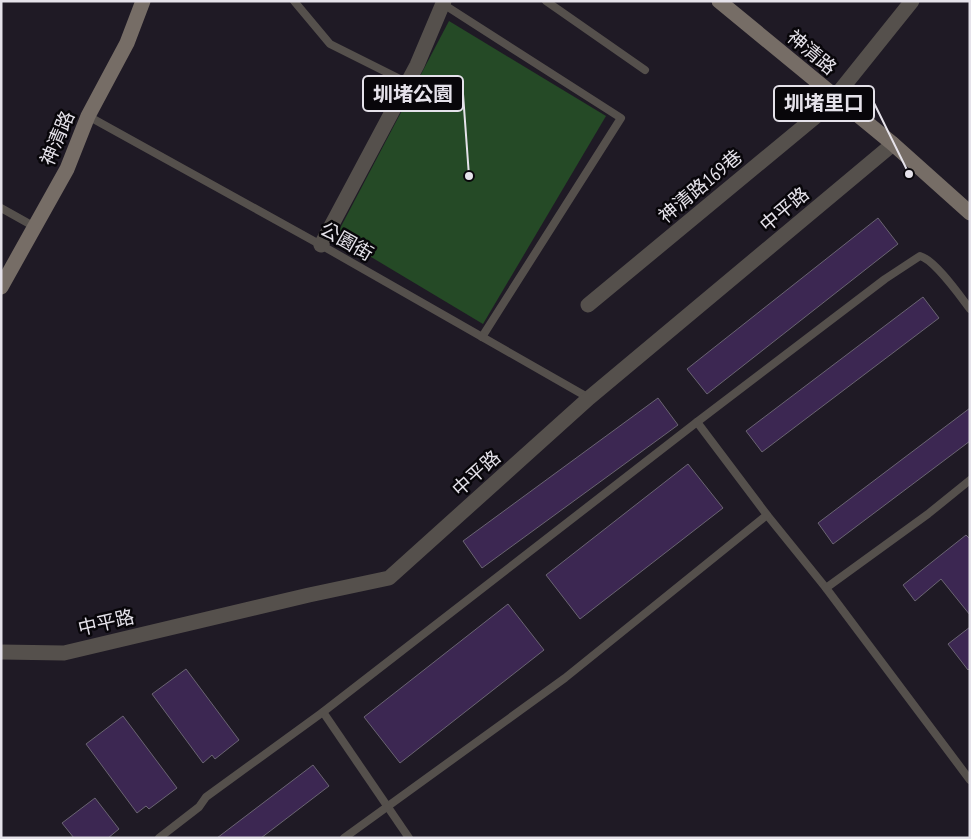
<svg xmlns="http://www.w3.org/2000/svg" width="971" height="839" viewBox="0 0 971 839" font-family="'PT Sans Narrow','Noto Sans TC',sans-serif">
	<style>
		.green { fill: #254a26 }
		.building { fill: #3c2752; stroke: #6a6472 }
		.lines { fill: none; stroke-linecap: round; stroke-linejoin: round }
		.lane { stroke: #55504c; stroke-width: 8 }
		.street { stroke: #55504c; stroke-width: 15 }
		.secondary { stroke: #766d66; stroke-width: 15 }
		.labels { text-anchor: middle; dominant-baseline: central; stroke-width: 5; stroke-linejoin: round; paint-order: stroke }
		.street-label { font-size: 19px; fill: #e5e2ea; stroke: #08060a }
		.leader { fill: none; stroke: #e5e2ea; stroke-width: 2 }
		.callout-dot { fill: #e5e2ea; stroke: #08060a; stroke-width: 2 }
		.callout { fill: #08060a; stroke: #e5e2ea; stroke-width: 2 }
		.callout-label { font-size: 20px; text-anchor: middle; font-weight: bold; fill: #e5e2ea }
	</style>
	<rect width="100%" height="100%" fill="#1f1a25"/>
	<polygon class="green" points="449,21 606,116 483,324 336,236"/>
	<g class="building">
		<polygon points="878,218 898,244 707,394 687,369"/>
		<polygon points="923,297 939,318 762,452 746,431"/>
		<polygon points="658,398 678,425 482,568 463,541"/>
		<polygon points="970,408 970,441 833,544 818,523"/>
		<polygon points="688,464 723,508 580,619 546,575"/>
		<polygon points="966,535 970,539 970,615 941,579 915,601 903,585"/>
		<polygon points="508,604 544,650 400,763 364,717"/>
		<polygon points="970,627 970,668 968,670 948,644"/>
		<polygon points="186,669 239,740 215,759 212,755 203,763 152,694"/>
		<polygon points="123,716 177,788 149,809 146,806 137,813 86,744"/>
		<polygon points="313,765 329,786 261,838 217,838"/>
		<polygon points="95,798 119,829 108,838 74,838 62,823"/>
	</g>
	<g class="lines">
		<g class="lane">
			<polyline points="294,1 330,44 408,83"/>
			<polyline points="546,1 645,70"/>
			<polyline points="443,4 621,118 482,337"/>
			<polyline points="88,116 321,245 589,398"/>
			<polyline points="1,208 35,227"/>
			<polyline points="697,422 767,515 826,588 970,780"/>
			<polyline points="826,588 928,514 970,480"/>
			<polyline points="323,712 409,838"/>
			<path d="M159 838 199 807 206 797 323 712 697 422 885 279 920 256C935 260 960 296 970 309"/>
			<polyline points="344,838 565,678 767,515"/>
		</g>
		<g class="street">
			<polyline points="321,245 417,65 444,1"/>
			<polyline points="588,305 826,108 835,97 912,1"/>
			<polyline points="1,652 64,653 309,595 389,578 589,398 893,144"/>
		</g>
		<g class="secondary">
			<polyline points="719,1 893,144 970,213"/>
			<polyline points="1,287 67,169 88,116 127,43 143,1"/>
		</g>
	</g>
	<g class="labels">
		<g class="street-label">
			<text transform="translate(812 52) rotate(40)">神清路</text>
			<text transform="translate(57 138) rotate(-67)">神清路</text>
			<text transform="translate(700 186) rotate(-40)">神清路169巷</text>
			<text transform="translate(784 209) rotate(-40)">中平路</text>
			<text transform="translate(347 241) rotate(30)">公園街</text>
			<text transform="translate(476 473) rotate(-42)">中平路</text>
			<text transform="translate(106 622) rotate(-13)">中平路</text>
		</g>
	</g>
	<path class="leader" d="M469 176L463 94M909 174L874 103"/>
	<g class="callout-dot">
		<circle cx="469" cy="176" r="5"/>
		<circle cx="909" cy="174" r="5"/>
	</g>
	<g class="callout">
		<rect x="363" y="76" width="100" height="35" rx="5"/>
		<rect x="774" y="86" width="100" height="35" rx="5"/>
	</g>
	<g class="callout-label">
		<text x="413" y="101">圳堵公園</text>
		<text x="824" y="110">圳堵里口</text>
	</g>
	<rect width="971" height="839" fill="none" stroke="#e5e2ea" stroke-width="5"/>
</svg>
